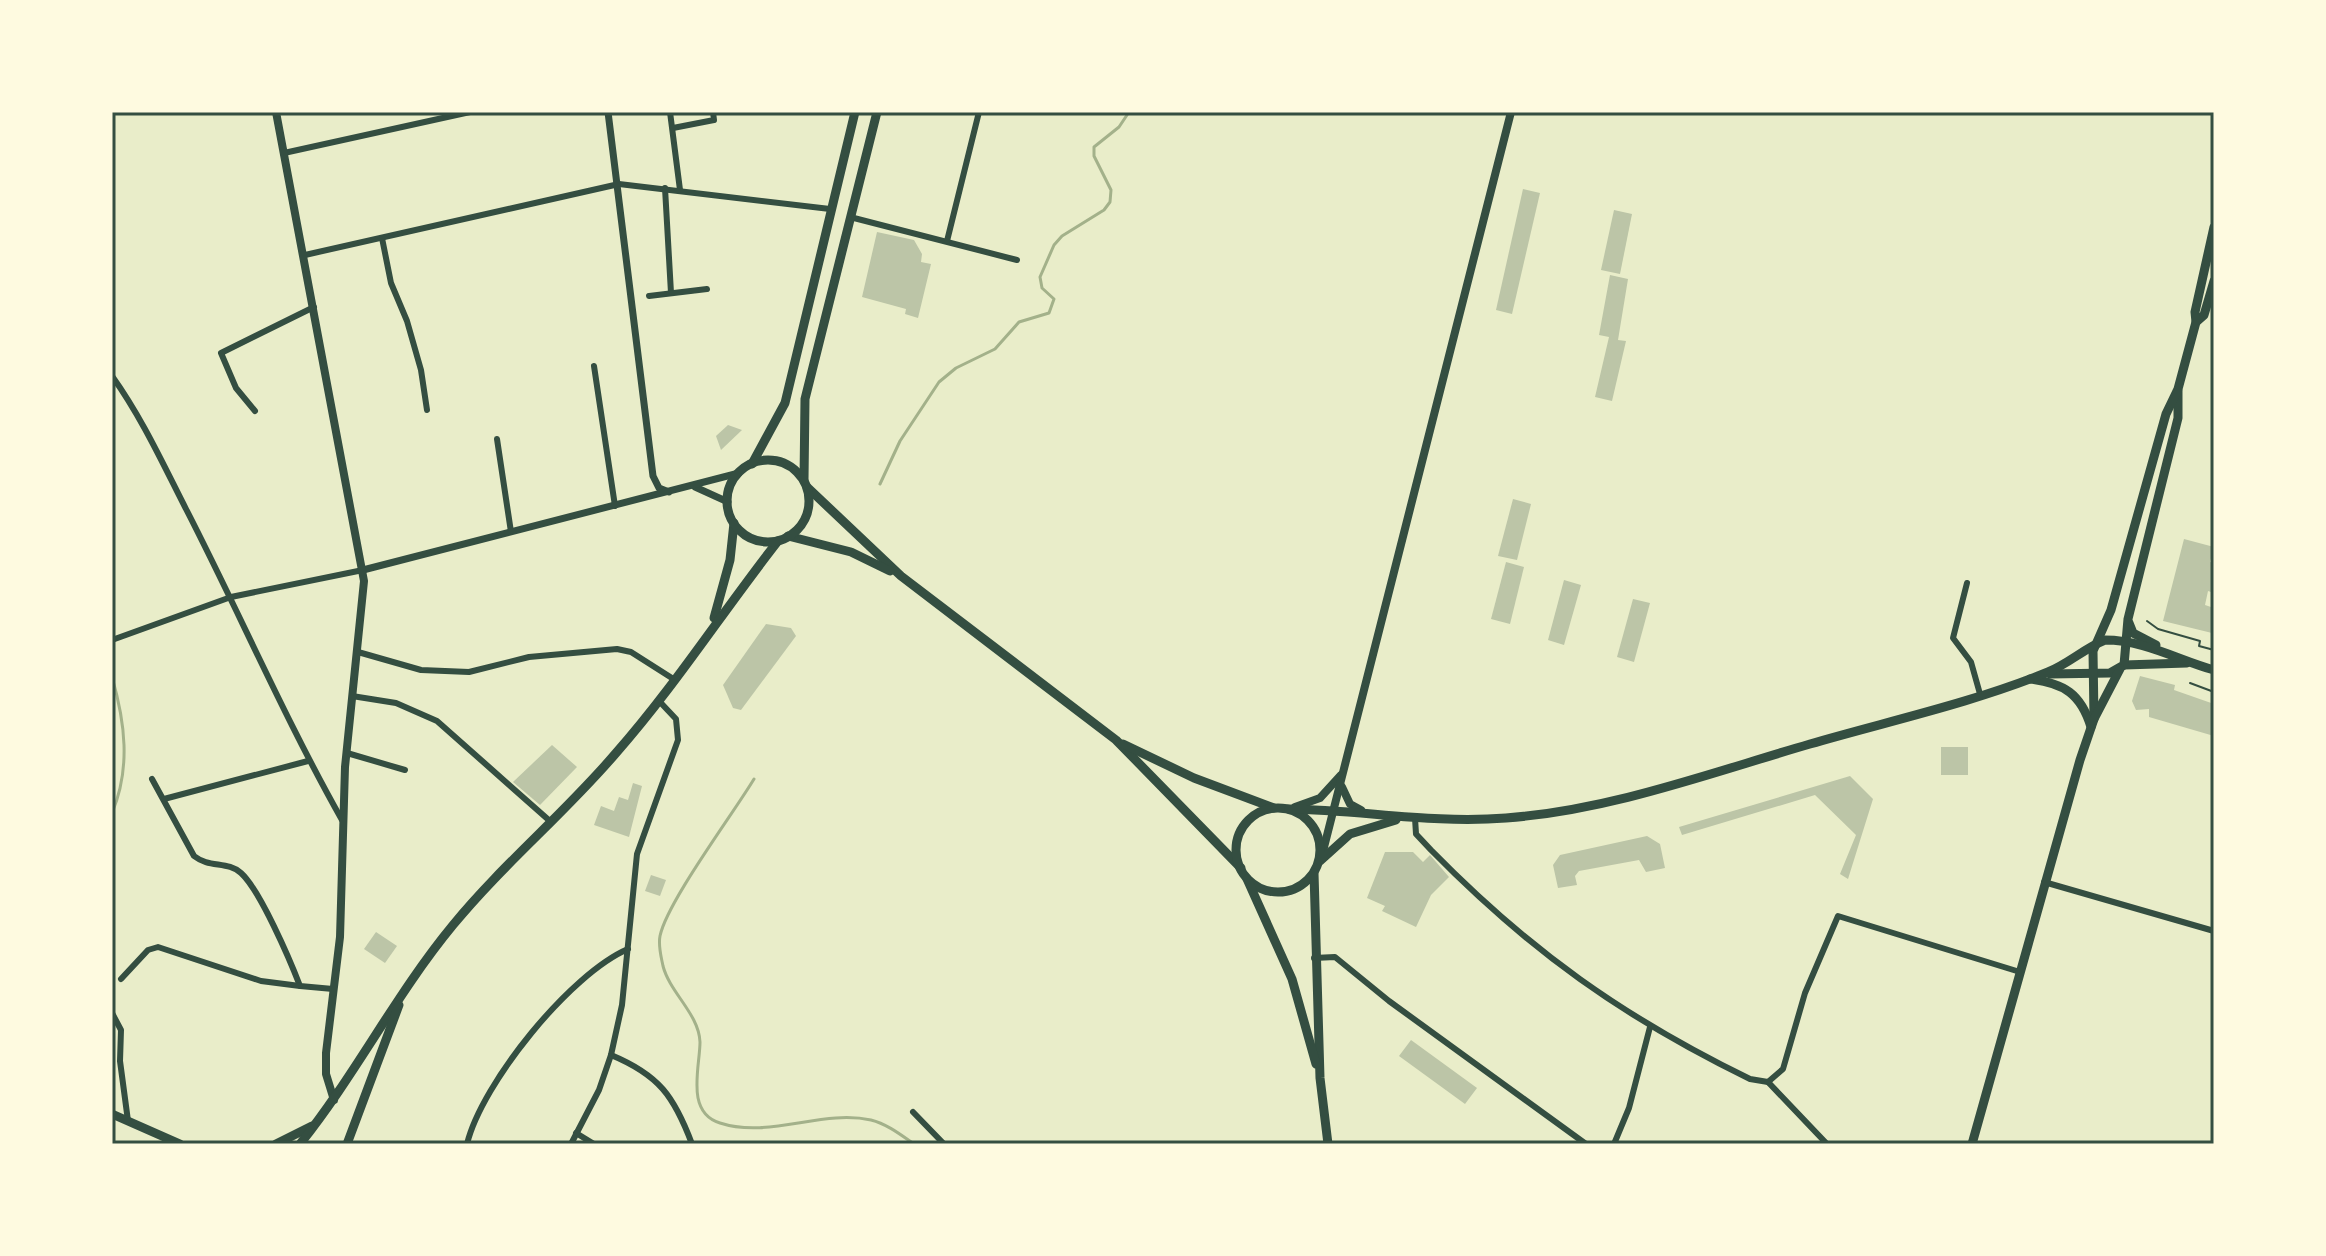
<svg xmlns="http://www.w3.org/2000/svg" width="2326" height="1256" viewBox="0 0 2326 1256" font-family="Manrope,sans-serif">
	<style>
		.lines { fill: none; stroke-linecap: round; stroke-linejoin: round }
		.stream { stroke: #a3b18a; stroke-width: 3 }
		.building { fill: #bcc5a7 }
		.path { stroke: #344e41; stroke-width: 2 }
		.minor { stroke: #344e41; stroke-width: 6 }
		.tertiary { stroke: #344e41; stroke-width: 7 }
		.secondary { stroke: #344e41; stroke-width: 8 }
		.primary { stroke: #344e41; stroke-width: 9 }
		.trunk { stroke: #344e41; stroke-width: 9 }
		.neatline { fill: none; stroke: #344e41; stroke-width: 3 }
	</style>
	<rect width="100%" height="100%" fill="#e9edc9"/>
	<g class="lines">
		<g class="stream">
			<polyline points="880,484 900,441 939,382 956,368 995,349 1019,322 1049,313 1054,299 1042,288 1040,277 1054,245 1062,236 1104,210 1110,202 1111,190 1094,156 1094,147 1119,127 1129,112"/>
			<path d="M112 677C125 722 131 768 112 813"/>
			<path d="M754 779C733 814 667 902 660 936 658 946 661 956 663 966 670 993 699 1014 700 1042 700 1067 685 1112 720 1123 769 1139 822 1109 871 1120 887 1124 901 1135 914 1144"/>
		</g>
	</g>
	<g class="building">
		<polygon points="1523,189 1540,193 1512,314 1496,310"/>
		<polygon points="1614,210 1632,214 1620,274 1601,270"/>
		<polygon points="877,232 914,240 922,254 921,262 931,264 918,318 905,314 906,309 862,297"/>
		<polygon points="1610,275 1628,279 1618,340 1626,341 1612,401 1595,397 1609,337 1599,335"/>
		<polygon points="728,425 742,430 721,450 716,436"/>
		<polygon points="1513,499 1531,504 1517,560 1498,556"/>
		<polygon points="2184,539 2214,547 2210,562 2214,563 2214,593 2208,591 2205,605 2214,608 2212,633 2163,621"/>
		<polygon points="1506,562 1524,567 1510,624 1491,619"/>
		<polygon points="1564,580 1581,585 1564,645 1548,640"/>
		<polygon points="1633,599 1650,603 1634,662 1617,657"/>
		<polygon points="766,624 791,628 796,636 741,710 733,708 723,685"/>
		<polygon points="2140,676 2175,685 2174,690 2214,704 2214,736 2149,717 2149,709 2136,710 2132,701"/>
		<polygon points="552,745 577,767 540,805 513,782"/>
		<rect x="1941" y="747" width="27" height="28"/>
		<polygon points="1850,776 1873,799 1848,879 1840,874 1856,835 1815,795 1682,835 1679,827"/>
		<polygon points="633,783 642,786 629,837 594,825 601,806 614,811 619,797 628,800"/>
		<polygon points="1647,836 1660,844 1665,868 1646,872 1639,860 1579,871 1575,876 1577,885 1558,888 1553,865 1560,855"/>
		<polygon points="1385,852 1413,852 1423,862 1430,855 1449,877 1431,895 1416,927 1382,911 1385,906 1367,898"/>
		<polygon points="651,875 666,880 660,896 645,891"/>
		<polygon points="376,932 397,946 385,963 364,949"/>
		<polygon points="1411,1040 1477,1088 1465,1104 1399,1056"/>
	</g>
	<g class="lines">
		<g class="path">
			<polyline points="2147,621 2158,629 2200,641 2199,646 2214,650"/>
			<polyline points="2190,683 2214,692"/>
		</g>
		<g class="minor">
			<polyline points="670,112 680,190"/>
			<polyline points="673,128 714,120 713,112"/>
			<polyline points="284,153 470,112"/>
			<polyline points="665,188 671,293"/>
			<polyline points="850,217 1017,260"/>
			<polyline points="382,238 391,283 407,321 421,370 427,410"/>
			<polyline points="947,241 979,112"/>
			<polyline points="305,255 619,184 830,209"/>
			<polyline points="649,296 707,289"/>
			<polyline points="594,366 615,506"/>
			<path d="M112 376C142 418 163 464 186 509 239 612 285 719 342 820"/>
			<polyline points="255,411 236,388 221,353 314,307"/>
			<polyline points="497,439 511,532"/>
			<polyline points="1967,583 1953,638 1971,662 1980,694"/>
			<polyline points="112,640 231,597 363,570"/>
			<polyline points="358,652 421,670 469,672 529,657 617,649 631,652 675,680"/>
			<polyline points="352,696 396,703 437,721 551,822"/>
			<polyline points="347,753 405,770"/>
			<path d="M152 779 194 856C209 868 228 861 241 873 260 890 290 960 300 986L333 989"/>
			<polyline points="164,799 308,761"/>
			<path d="M1415 818 1416 834 1431 850C1530 951 1623 1017 1750 1079L1768 1082 1827 1144"/>
			<polyline points="2044,882 2214,931"/>
			<polyline points="1314,958 1335,957 1389,1001 1586,1144"/>
			<polyline points="121,979 148,950 158,947 261,981 300,986"/>
			<polyline points="112,1013 121,1030 120,1061 128,1121"/>
			<path d="M611 1055C659 1075 674 1096 692 1144"/>
			<polyline points="1768,1082 1783,1069 1805,993 1838,916 2020,972"/>
			<polyline points="913,1112 944,1144"/>
			<polyline points="576,1133 594,1144"/>
			<path d="M467 1144C482 1083 570 974 628 949"/>
			<polyline points="571,1144 599,1090 611,1055 622,1005 637,854 678,740 676,719 660,702"/>
			<polyline points="1614,1144 1629,1108 1650,1027"/>
		</g>
		<g class="tertiary">
			<polyline points="608,112 653,476 659,488 669,492"/>
			<polyline points="695,487 728,502"/>
			<polyline points="363,570 739,473"/>
		</g>
		<g class="secondary">
			<polyline points="276,112 364,581 345,767 340,937 326,1053 326,1074 334,1100"/>
			<polyline points="1342,787 1350,804 1361,810"/>
			<polyline points="1295,807 1320,798 1341,775"/>
			<polyline points="1321,859 1511,112"/>
		</g>
		<g class="primary">
			<polyline points="2196,322 2204,315 2214,281"/>
			<polyline points="807,487 901,576 1116,740 1241,868"/>
			<polyline points="788,536 851,552 890,571"/>
			<polyline points="714,618 730,560 734,523"/>
			<polyline points="2129,623 2133,633 2156,645"/>
			<polyline points="2124,665 2187,663"/>
			<polyline points="2050,674 2110,673 2124,665 2128,619 2178,418 2178,391"/>
			<path d="M2030 679C2064 683 2081 694 2091 727"/>
			<polyline points="2094,719 2093,651 2111,610 2166,414 2178,389 2196,322 2195,312 2214,227"/>
			<polyline points="1123,744 1194,778 1274,808"/>
			<circle cx="1278" cy="850" r="42"/>
			<path d="M1289 809C1362 810 1433 824 1506 818 1611 810 1710 773 1810 744 1889 721 1972 703 2048 672 2068 664 2085 648 2105 640 2144 640 2178 660 2214 670"/>
			<polyline points="1320,861 1350,834 1396,820"/>
			<polyline points="1314,873 1320,1078 1328,1144"/>
			<polyline points="1247,879 1292,979 1316,1064"/>
			<polyline points="112,1114 180,1144"/>
			<polyline points="276,1144 312,1126"/>
			<path d="M300 1144C356 1074 396 994 453 925 503 864 565 813 616 753 675 686 723 611 778 541"/>
			<polyline points="347,1144 399,1005"/>
			<polyline points="1972,1144 2080,760 2094,719 2120,669"/>
		</g>
		<g class="trunk">
			<circle cx="768" cy="501" r="41"/>
			<polyline points="752,464 785,403 855,112"/>
			<polyline points="804,480 805,399 877,112"/>
		</g>
	</g>
	<rect width="2326" height="1256" fill="none" stroke="#fefae0" stroke-width="228"/>
	<rect x="114" y="114" width="2098" height="1028" class="neatline"/>
</svg>
